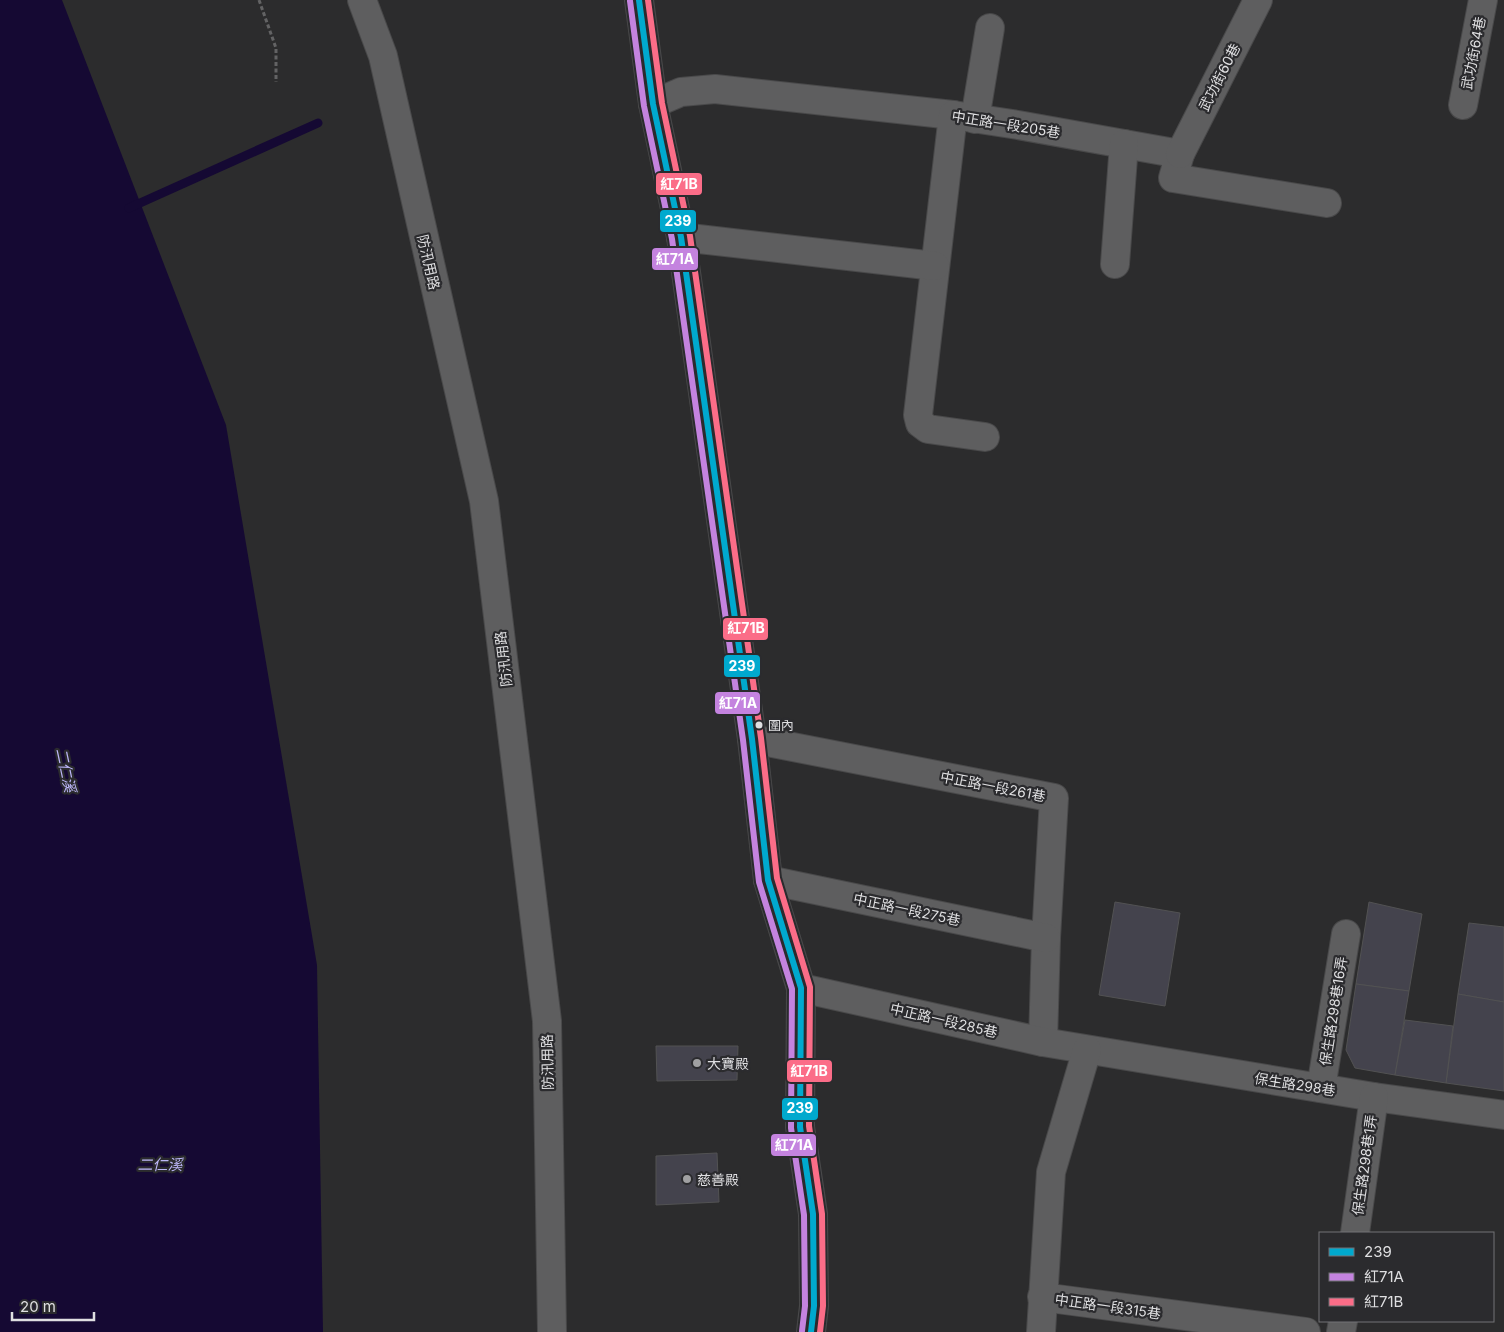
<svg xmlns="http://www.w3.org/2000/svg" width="1504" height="1332" viewBox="0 0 1504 1332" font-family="Inter,'Noto Sans TC',sans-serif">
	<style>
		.water { fill: #150933 }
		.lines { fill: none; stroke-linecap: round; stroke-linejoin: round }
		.stream { stroke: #150933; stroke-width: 9 }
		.building { fill: #44434d; stroke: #525253 }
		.minor-casing { stroke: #49494a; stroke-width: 30 }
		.path { stroke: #636364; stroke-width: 3; stroke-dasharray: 4 2.5; stroke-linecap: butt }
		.minor { stroke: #5e5e5f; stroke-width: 28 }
		.bus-1-casing { stroke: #2b2b2e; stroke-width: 10 }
		.bus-2-casing { stroke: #2b2b2e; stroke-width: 10 }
		.bus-3-casing { stroke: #2b2b2e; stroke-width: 10 }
		.bus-1 { stroke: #00a9ce; stroke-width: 6 }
		.bus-2 { stroke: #c483df; stroke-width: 6 }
		.bus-3 { stroke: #fb6d88; stroke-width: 6 }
		.bus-dot { fill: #dfdfe1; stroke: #2b2b2e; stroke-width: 2 }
		.poi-dot { fill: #a0a0a2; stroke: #2b2b2e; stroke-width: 2 }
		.labels { text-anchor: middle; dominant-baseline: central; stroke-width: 4.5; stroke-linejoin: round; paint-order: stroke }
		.bus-label { font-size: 13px; fill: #dfdfe1; stroke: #2b2b2e; text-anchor: start }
		.street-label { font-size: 14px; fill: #dfdfe1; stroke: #2b2b2e }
		.poi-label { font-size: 14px; fill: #dfdfe1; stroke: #2b2b2e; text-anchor: start }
		.water-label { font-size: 15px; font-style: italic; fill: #bcb6f8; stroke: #2b2b2e }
		.line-badge { stroke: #2b2b2e; stroke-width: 2 }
		.badge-label { font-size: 14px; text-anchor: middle; font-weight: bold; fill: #fff }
	</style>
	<rect width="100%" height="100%" fill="#2c2c2d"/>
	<polygon class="water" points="0,0 62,0 226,425 317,965 323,1332 0,1332"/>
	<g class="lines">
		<polyline class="stream" points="129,208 318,123"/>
	</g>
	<g class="building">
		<polygon points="1115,902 1180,913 1165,1006 1099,995"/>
		<polygon points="1369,902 1422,914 1409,991 1356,984"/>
		<polygon points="1469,923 1504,927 1504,1002 1458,994"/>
		<polygon points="1356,984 1409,991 1395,1075 1355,1068 1346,1050"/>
		<polygon points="1458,994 1504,1002 1504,1091 1446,1083"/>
		<polygon points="1405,1020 1453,1026 1446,1083 1395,1075"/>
		<polygon points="656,1046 738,1046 737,1080 657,1081"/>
		<polygon points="717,1153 719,1202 656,1205 656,1156"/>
	</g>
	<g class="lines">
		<g class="minor-casing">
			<g id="minor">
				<polyline points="362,0 383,56 484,501 547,1021 552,1332"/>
				<polyline points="639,0 653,104 681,237 752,739 768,880 801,988 800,1127 813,1214 814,1306 811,1332"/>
				<polyline points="653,104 681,92 715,89 953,115 1018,125 1180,154 1173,178 1327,203"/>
				<polyline points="1463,105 1483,0"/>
				<polyline points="953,115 918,415 920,423 928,429 985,437"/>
				<polyline points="975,119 990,28"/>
				<polyline points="1180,154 1258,0"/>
				<polyline points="681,237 935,266"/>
				<polyline points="1115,264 1124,144"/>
				<polyline points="752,739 1054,798 1046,938 1043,1042"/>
				<polyline points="768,880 1046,938"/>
				<polyline points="801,988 1043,1042 1374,1097 1504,1115"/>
				<polyline points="1321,1088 1346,934"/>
				<polyline points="1355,1233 1374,1097"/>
				<polyline points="1042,1297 1306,1332"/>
				<polyline points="1041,1332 1051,1172 1087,1050"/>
				<polyline points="1341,1332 1343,1321"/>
			</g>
		</g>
		<polyline class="path" points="259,0 276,48 276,82"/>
		<use href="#minor" class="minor"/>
		<g class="bus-1-casing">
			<polyline id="bus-1" points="639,0 653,104 681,237 752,739 768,880 801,988 800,1127 813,1214 814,1306 811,1332"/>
		</g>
		<g class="bus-2-casing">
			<polyline id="bus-2" points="630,1 644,106 672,239 743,740 759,882 792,989 791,1128 804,1215 805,1306 802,1331"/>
		</g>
		<g class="bus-3-casing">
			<polyline id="bus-3" points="648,0 662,103 690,236 761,738 777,878 810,987 809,1126 822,1214 823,1306 820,1332"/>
		</g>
		<use href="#bus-1" class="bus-1"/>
		<use href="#bus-2" class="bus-2"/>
		<use href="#bus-3" class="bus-3"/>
	</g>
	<circle class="bus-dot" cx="759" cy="725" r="4.5"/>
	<g class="poi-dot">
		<circle cx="697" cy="1063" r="5"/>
		<circle cx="687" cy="1179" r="5"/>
	</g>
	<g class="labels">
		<g class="bus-label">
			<text x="768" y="725">圍內</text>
		</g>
		<g class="street-label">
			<text transform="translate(1473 53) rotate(-79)">武功街64巷</text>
			<text transform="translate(1219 77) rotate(-63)">武功街60巷</text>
			<text transform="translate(1006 124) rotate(9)">中正路一段205巷</text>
			<text transform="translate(429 262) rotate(77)">防汛用路</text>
			<text transform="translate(503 659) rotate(-97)">防汛用路</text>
			<text transform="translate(993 786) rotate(11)">中正路一段261巷</text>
			<text transform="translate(907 909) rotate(12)">中正路一段275巷</text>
			<text transform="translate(1333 1011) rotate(-81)">保生路298巷16弄</text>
			<text transform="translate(944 1020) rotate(13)">中正路一段285巷</text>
			<text transform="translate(547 1062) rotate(-91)">防汛用路</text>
			<text transform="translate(1295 1084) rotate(9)">保生路298巷</text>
			<text transform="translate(1364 1165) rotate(-82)">保生路298巷1弄</text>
			<text transform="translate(1108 1306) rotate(8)">中正路一段315巷</text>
		</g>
		<g class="poi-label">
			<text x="707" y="1063">大寶殿</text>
			<text x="697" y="1179">慈善殿</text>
		</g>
		<g class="water-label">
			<text transform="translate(66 770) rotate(78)">二仁溪</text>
			<text x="160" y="1164">二仁溪</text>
		</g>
	</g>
	<g class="line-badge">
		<rect x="655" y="172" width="48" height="24" rx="5" fill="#fb6d88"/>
		<rect x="659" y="209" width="38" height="24" rx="5" fill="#00a9ce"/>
		<rect x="651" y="247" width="48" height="24" rx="5" fill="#c483df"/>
		<rect x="722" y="617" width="47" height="24" rx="5" fill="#fb6d88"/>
		<rect x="723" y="654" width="38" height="24" rx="5" fill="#00a9ce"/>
		<rect x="714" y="691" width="47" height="24" rx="5" fill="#c483df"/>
		<rect x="786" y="1059" width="47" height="24" rx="5" fill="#fb6d88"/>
		<rect x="781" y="1097" width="38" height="24" rx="5" fill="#00a9ce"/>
		<rect x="770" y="1133" width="47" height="24" rx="5" fill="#c483df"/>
	</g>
	<g class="badge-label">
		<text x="679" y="189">紅71B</text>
		<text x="678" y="226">239</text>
		<text x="675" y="264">紅71A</text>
		<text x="746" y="633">紅71B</text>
		<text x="742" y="671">239</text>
		<text x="738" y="708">紅71A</text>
		<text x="809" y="1076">紅71B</text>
		<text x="800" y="1113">239</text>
		<text x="794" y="1150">紅71A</text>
	</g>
	<rect x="1319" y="1232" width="175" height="90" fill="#2b2b2e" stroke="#737376"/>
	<rect x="1329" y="1248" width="25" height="8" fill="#00a9ce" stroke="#737376"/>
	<text x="1364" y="1257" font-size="15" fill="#dfdfe1">239</text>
	<rect x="1329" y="1273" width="25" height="8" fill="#c483df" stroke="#737376"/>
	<text x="1364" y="1282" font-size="15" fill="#dfdfe1">紅71A</text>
	<rect x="1329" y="1298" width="25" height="8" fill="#fb6d88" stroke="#737376"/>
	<text x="1364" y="1307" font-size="15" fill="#dfdfe1">紅71B</text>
	<path d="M12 1312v8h82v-8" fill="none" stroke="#dfdfe1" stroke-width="2.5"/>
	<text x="20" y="1312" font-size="15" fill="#dfdfe1" stroke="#2b2b2e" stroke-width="4" paint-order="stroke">20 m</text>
</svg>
